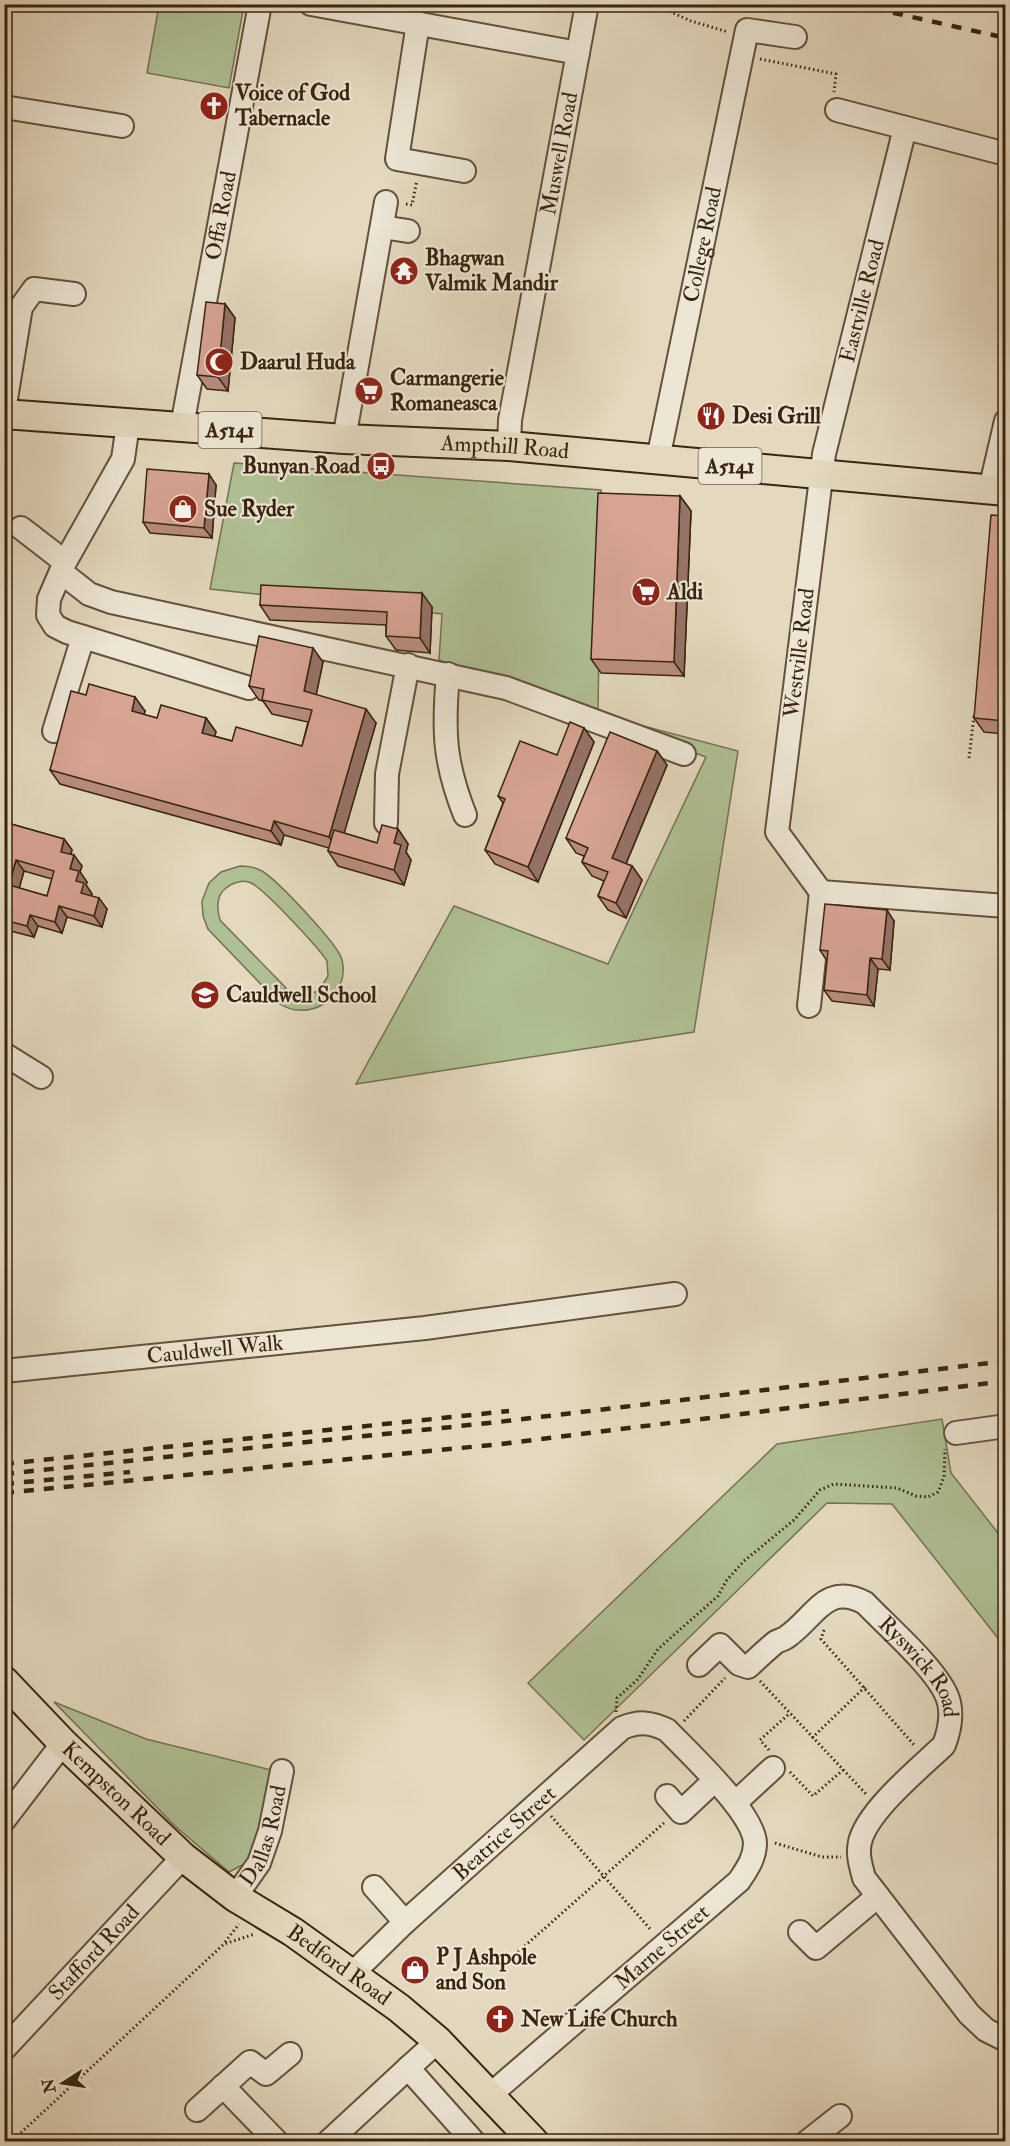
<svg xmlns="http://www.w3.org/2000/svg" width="1010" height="2146" viewBox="0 0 1010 2146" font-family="'IM FELL Double Pica',serif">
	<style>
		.green { fill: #b0c095; stroke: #747252; stroke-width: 1.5 }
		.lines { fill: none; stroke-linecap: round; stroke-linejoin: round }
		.minor-casing { stroke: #63513c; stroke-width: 26 }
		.major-casing { stroke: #382410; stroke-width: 32 }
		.path { stroke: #382410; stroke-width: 3; stroke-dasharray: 1.5 3; stroke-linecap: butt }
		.minor { stroke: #ede6d5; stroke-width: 22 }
		.major { stroke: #e4d9bf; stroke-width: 28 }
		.rail { stroke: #382410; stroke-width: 4.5; stroke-dasharray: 10 10; stroke-linecap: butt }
		.wall { fill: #b98d7f; stroke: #382410; stroke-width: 1.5; fill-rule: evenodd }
		.shaded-wall { fill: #967368; stroke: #382410; stroke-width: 1.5 }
		.building { fill: #d7a494; stroke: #382410; stroke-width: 1.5; fill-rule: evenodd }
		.labels { text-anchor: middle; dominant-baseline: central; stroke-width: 4.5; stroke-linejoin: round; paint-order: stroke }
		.shield { fill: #ede6d5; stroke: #6e5e4b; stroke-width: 1.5 }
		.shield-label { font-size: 21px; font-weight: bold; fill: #382410 }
		.poi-label { font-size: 22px; font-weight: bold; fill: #382410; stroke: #ede6d5; text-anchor: start }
		.street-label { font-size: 22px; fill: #382410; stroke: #ede6d5 }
	</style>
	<rect width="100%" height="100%" fill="#e4d9bf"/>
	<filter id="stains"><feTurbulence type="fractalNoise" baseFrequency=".00333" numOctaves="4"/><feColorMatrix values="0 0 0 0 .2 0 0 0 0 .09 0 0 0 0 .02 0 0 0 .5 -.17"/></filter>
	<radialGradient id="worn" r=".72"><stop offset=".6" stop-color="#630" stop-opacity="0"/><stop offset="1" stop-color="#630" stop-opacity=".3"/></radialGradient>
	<g class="green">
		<polygon points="159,5 244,5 229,88 147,73"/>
		<polygon points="234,463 601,490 598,714 738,751 694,1032 356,1084 454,906 608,964 706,757 439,660 442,614 210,589"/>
		<path d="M240 866C248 866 255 867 262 871 277 880 339 945 342 960 351 997 308 1025 277 1002L289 991 302 995 319 991 328 976 327 961C319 948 263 888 251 883 243 879 231 883 225 889 216 896 217 910 220 920L286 988 274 998 208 929 203 916 202 901 209 883 221 872Z"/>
		<polygon points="942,1419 951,1473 1005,1542 1005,1647 892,1504 827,1503 584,1740 528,1683 777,1444"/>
		<polygon points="54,1702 146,1739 275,1771 250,1861 229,1872 175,1826"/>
	</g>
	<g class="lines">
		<g class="minor-casing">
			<g id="minor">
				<polyline points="311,4 578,53"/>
				<polyline points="418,23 397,159 464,171"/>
				<polyline points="4,107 122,126"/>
				<polyline points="837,110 1006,154"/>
				<polyline points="905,128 824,454 777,832 821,892 1006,906"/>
				<polyline points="382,227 408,231"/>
				<polyline points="4,411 21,307 34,289 74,294"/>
				<polyline points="128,424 123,459 65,562 49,599 48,615 55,626 67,632 249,688"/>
				<path id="s1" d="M182 426 260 4"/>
				<polyline points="344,439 386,202"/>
				<path id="s2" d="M509 446 510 420 587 4"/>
				<path id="s3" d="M658 459 747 30 795 37"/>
				<polyline points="990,490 1006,421"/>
				<polyline points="21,528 65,562"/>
				<polyline points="61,572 89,594 111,602 506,688 684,754"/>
				<path d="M448 674C443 731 444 762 465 815"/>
				<polyline points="54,731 83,637"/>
				<polyline points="386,823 387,774 408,665"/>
				<polyline points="809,1006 821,892"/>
				<polyline points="4,1054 41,1077"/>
				<path id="s4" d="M4 1371 425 1328 675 1294"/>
				<polyline points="956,1433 1006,1426"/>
				<path id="s5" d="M699 1665 720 1645 739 1664 748 1667C757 1659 766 1650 776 1642 780 1640 785 1639 788 1636 815 1617 826 1582 865 1603 888 1627 933 1666 946 1694 954 1711 950 1729 944 1745 920 1768 867 1811 860 1842 857 1855 861 1866 864 1878L969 2014 986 2030 1006 2040"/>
				<polyline points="667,1796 681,1812 714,1781"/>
				<polyline points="735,1803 773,1768"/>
				<polyline points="4,1820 63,1743"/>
				<polyline points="374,1887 405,1922"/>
				<path id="s6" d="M235 1897 259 1863 270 1831 282 1771"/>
				<polyline points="800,1932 816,1948 878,1896"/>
				<path id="s7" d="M353 1973 405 1922 622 1728C639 1721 650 1722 667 1730 689 1753 754 1813 755 1843 755 1858 747 1869 739 1881L491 2094"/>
				<polyline points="438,2041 408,2068 474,2142"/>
				<path id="s8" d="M4 2049 183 1857"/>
				<polyline points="223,2086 277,2142"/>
				<polyline points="197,2110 250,2062 266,2074 290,2054"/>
				<polyline points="328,2142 408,2068"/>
				<polyline points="807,2142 840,2116"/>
			</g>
		</g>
		<g class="major-casing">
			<g id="major">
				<path id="s9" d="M4 414 344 439 509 446 1006 491"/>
				<path id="s10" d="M4 1681 63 1743 183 1857 235 1897 293 1932 399 2008 438 2041 534 2142"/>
			</g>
		</g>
		<g class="path">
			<polyline points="653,4 691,21 728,32"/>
			<polyline points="760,59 836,74 834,92"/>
			<polyline points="406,204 412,205 417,180"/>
			<polyline points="969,758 974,716"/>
			<polyline points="824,1630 821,1639 915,1746"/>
			<polyline points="760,1681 866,1794"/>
			<polyline points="616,1712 617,1698 638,1679 658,1649 718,1596 726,1581 744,1561 794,1520 820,1490 834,1484 897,1488 916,1496 928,1497 938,1492 944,1477 945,1449"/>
			<polyline points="684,1721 725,1678"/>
			<polyline points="812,1738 865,1687"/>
			<polyline points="769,1750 760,1740 789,1714"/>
			<polyline points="790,1772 813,1796 843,1770"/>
			<polyline points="551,1816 651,1930"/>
			<polyline points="775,1843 822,1857 841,1857"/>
			<polyline points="225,1942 239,1924"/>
			<polyline points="501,1967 664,1823"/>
			<polyline points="11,2142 224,1944 255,1934"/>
		</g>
		<use href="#minor" class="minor"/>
		<use href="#major" class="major"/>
		<g class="rail">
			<polyline points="854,4 1006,38"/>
			<polyline points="4,1464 509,1411"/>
			<polyline points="4,1474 498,1422 1006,1361"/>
			<polyline points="4,1484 130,1472"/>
			<polyline points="4,1493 501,1444 1006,1381"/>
		</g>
	</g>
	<g class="wall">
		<polygon points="225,304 235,318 228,391 207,389 197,375"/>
		<polygon points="216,485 212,538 150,533 143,522"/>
		<polygon points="680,496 691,511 684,676 601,673 591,659"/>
		<polygon points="1005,516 1005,734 984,732 974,718"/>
		<polygon points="260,605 432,607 430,653 396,650 386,636 386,625 270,620"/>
		<polygon points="323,662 316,695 376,723 344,833 377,843 398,829 408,844 406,852 411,860 404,885 338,866 328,851 329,848 284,835 281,845 60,784 50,770 145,711 144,715 157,718 206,718 216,732 214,736 232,741 302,746 308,722 272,714 263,701 259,700 249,686"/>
		<polygon points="584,728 594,742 538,882 495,864 485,850 503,803 498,796 557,755"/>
		<polygon points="657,751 667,765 626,864 632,866 642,880 626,918 608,910 598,896 604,881 592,876 582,862 584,856 576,853 566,838"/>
		<path d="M4 822 64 839 72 850 71 855 82 866 80 872 87 882 86 885 92 894 91 895 107 909 102 927 67 917 62 933 38 926 34 937 7 930 4 926ZM24 871 52 879 47 896 19 888Z"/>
		<polygon points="894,921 890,970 878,969 874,1006 832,1001 824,990 827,961 820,950"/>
	</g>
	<g class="shaded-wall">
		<polygon points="225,304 235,318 228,391 218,377"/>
		<polygon points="209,474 216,485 212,538 204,528"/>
		<polygon points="680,496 691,511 684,676 674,662"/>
		<polygon points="422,593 432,607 430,653 420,638"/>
		<polygon points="313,648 323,662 314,705 304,691"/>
		<polygon points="135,697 145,711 141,725 132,711"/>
		<polygon points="366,709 376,723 339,851 329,837"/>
		<polygon points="206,718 216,732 212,747 202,733"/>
		<polygon points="584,728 594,742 538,882 528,867"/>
		<polygon points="657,751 667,765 622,873 612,858"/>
		<polygon points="274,821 284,835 281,845 271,831"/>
		<polygon points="398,829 408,844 406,852 411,860 404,885 394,870 394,843"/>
		<polygon points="64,839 72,850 68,863 61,852"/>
		<polygon points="74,855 82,866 80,872 87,882 86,885 92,894 89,903 81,893 70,869"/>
		<polygon points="16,860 24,871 17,896 9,885"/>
		<polygon points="632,866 642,880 626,918 616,903"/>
		<polygon points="99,898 107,909 102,927 94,916"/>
		<polygon points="59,906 67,917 62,933 55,922"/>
		<polygon points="887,910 894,921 890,970 882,959"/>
		<polygon points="30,915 38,926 34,937 27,926"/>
		<polygon points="870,958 878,969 874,1006 867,995"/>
	</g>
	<g class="building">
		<polygon points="206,302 225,304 218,377 197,375"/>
		<polygon points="147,469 209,474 204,528 143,522"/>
		<polygon points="598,493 680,496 674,662 591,659"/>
		<polygon points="991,515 1005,516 1005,721 974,718"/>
		<polygon points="261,585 422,593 420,638 386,636 387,612 260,605"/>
		<polygon points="259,636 313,648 304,691 366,709 329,837 274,821 271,831 50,770 71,691 86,695 89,684 135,697 132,711 157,718 161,705 206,718 202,733 232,741 236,727 302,746 312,710 262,700 264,689 249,686"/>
		<polygon points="570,722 584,728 528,867 485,850 505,799 498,796 520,741 557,755"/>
		<polygon points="610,732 657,751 612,858 632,866 616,903 598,896 608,872 582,862 588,848 566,838"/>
		<path d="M4 822 64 839 61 852 74 855 70 869 79 871 76 881 84 883 81 893 99 898 94 916 59 906 55 922 30 915 27 926 4 920ZM16 860 54 871 47 896 9 885Z"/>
		<polygon points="382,825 398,829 394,843 401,845 394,870 328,851 334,830 377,843"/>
		<polygon points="825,904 887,910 882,959 870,958 867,995 824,990 828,951 820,950"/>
	</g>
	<defs>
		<g id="church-disc" transform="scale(1.5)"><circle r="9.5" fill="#8f2418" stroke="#ede6d5"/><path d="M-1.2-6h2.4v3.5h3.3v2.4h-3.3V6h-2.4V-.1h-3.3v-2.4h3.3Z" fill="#fff"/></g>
		<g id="temple-disc" transform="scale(1.5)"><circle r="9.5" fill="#8f2418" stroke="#ede6d5"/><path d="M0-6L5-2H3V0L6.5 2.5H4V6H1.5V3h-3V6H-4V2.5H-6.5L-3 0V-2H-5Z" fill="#fff"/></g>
		<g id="mosque-disc" transform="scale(1.5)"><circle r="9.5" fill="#8f2418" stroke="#ede6d5"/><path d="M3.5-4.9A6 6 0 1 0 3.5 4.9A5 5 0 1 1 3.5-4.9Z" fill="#fff"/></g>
		<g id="supermarket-disc" transform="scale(1.5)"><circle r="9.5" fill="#8f2418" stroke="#ede6d5"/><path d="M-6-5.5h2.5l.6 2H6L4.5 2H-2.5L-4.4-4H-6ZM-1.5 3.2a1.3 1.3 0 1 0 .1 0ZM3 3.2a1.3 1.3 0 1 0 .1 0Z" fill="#fff"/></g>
		<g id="restaurant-disc" transform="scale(1.5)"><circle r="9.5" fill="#8f2418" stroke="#ede6d5"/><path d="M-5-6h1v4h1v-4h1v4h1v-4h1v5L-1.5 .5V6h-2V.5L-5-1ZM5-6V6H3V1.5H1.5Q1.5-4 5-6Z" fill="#fff"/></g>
		<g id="bus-disc" transform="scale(1.5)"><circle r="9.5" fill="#8f2418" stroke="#ede6d5"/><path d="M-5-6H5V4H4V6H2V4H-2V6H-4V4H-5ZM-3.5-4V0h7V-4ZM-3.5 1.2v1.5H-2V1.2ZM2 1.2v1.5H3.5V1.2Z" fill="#fff"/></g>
		<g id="shop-disc" transform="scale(1.5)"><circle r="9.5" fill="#8f2418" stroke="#ede6d5"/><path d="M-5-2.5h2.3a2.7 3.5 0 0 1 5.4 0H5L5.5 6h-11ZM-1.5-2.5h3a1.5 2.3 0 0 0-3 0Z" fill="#fff"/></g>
		<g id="school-disc" transform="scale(1.5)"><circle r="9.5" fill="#8f2418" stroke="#ede6d5"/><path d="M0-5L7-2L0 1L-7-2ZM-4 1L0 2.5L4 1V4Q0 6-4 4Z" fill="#fff"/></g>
	</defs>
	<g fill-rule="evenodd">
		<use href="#church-disc" x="214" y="106"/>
		<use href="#temple-disc" x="404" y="271"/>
		<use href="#mosque-disc" x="219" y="362"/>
		<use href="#supermarket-disc" x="369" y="391"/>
		<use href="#restaurant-disc" x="711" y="416"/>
		<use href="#bus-disc" x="381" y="466"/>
		<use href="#shop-disc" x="183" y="509"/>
		<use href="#supermarket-disc" x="646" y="592"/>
		<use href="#school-disc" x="205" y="995"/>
		<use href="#shop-disc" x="415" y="1970"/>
		<use href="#church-disc" x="500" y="2019"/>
	</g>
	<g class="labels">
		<g class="shield">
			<rect x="198.5" y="412" width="63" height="36" rx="4.5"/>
			<rect x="698.5" y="448" width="63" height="36" rx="4.5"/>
		</g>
		<g class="shield-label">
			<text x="230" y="430">A5141</text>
			<text x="730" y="466">A5141</text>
		</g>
		<g class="poi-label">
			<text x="235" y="93">Voice of God<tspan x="235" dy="25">Tabernacle</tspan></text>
			<text x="425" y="258">Bhagwan<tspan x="425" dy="25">Valmik Mandir</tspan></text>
			<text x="240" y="362">Daarul Huda</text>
			<text x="390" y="378">Carmangerie<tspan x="390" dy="25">Romaneasca</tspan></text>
			<text x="732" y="416">Desi Grill</text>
			<text x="360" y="466" text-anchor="end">Bunyan Road</text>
			<text x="204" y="509">Sue Ryder</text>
			<text x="667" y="592">Aldi</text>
			<text x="226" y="995">Cauldwell School</text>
			<text x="436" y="1957">P J Ashpole<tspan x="436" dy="25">and Son</tspan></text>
			<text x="521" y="2019">New Life Church</text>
		</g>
		<g class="street-label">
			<text stroke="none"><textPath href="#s2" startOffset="297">Muswell Road</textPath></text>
			<text stroke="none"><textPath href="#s1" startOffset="214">Offa Road</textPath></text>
			<text stroke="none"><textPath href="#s3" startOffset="219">College Road</textPath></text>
			<text transform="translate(862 301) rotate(-76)">Eastville Road</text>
			<text stroke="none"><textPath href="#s9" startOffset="502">Ampthill Road</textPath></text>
			<text transform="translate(799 653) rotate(-83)">Westville Road</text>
			<text stroke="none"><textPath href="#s4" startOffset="212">Cauldwell Walk</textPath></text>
			<text stroke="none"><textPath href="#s5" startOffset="294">Ryswick Road</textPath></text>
			<text stroke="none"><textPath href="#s10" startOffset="159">Kempston Road</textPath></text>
			<text stroke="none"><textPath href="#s6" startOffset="69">Dallas Road</textPath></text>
			<text stroke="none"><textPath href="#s7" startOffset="206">Beatrice Street</textPath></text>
			<text transform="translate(662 1947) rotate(-41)">Marne Street</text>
			<text stroke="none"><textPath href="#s8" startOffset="132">Stafford Road</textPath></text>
			<text stroke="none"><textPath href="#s10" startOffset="441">Bedford Road</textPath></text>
		</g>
	</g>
	<rect width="1010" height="2146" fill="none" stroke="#e4d9bf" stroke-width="24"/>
	<rect x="6" y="6" width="998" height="2134" fill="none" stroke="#382410" stroke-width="3"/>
	<rect x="12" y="12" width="986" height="2122" fill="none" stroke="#382410" stroke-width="1.5"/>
	<g transform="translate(63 2083) rotate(258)" stroke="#ede6d5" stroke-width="4.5" paint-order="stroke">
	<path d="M0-4.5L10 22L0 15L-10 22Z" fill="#382410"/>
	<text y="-9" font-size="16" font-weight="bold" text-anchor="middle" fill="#382410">N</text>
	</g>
	<rect width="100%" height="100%" filter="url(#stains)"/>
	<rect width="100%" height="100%" fill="url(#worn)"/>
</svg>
